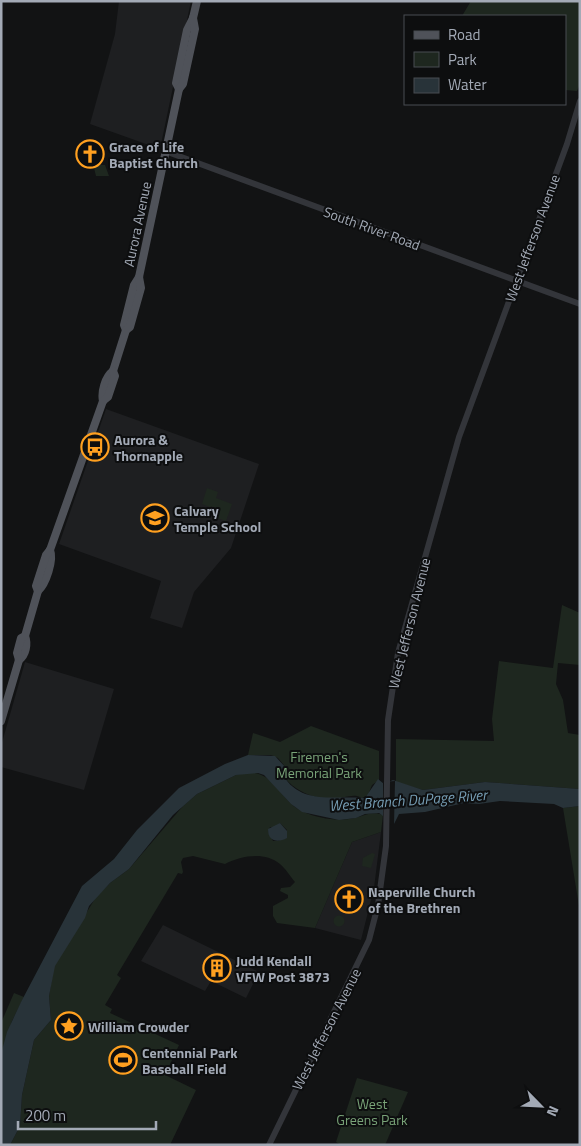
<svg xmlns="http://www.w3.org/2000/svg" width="581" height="1146" viewBox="0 0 581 1146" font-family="'Titillium Web',sans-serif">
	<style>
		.built { fill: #1e1f21 }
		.green { fill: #1e271f; fill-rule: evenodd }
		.water { fill: #283339 }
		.pier { fill: #121314 }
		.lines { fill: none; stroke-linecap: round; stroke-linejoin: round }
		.minor { stroke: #33353a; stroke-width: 6 }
		.major { stroke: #4f5259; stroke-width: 8 }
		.labels { text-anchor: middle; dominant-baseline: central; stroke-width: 4; stroke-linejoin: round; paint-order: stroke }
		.poi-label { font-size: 14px; font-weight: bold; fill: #a3aab6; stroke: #0d0e0f; text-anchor: start }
		.street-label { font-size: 14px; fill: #a3aab6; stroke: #0d0e0f }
		.park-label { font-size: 14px; fill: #79a378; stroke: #0d0e0f }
		.water-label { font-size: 15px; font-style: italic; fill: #769db4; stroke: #0d0e0f }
	</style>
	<rect width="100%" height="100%" fill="#121314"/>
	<g class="built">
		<polygon points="119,1 191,1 160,149 90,124 115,34"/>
		<polygon points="106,409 259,464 231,548 194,592 182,628 150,618 161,581 59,544"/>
		<polygon points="25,662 114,689 84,790 1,767 1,746"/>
		<polygon points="381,832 374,888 361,940 315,928 352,842"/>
		<polygon points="163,925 259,972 246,998 211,981 205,991 141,961"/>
	</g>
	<g class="green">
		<polygon points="471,1 580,1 580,84 577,91 565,90 565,16 462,16"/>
		<polygon points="97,165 105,165 109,176 96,176 94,168"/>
		<polygon points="207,488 218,492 216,498 232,504 226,521 217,518 220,511 202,504"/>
		<polygon points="562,605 580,613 580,665 558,663 556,684 563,700 568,733 580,735 580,789 485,782 423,790 396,782 396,739 494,741 492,719 499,661 553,668"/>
		<path d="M311 726 379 751V780L372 785 368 795 362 798C354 793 344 798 335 799 316 800 293 791 283 775L287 769 278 758 271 755H248L253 733 280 742Z"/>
		<path d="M249 772C278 774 280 802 304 812 317 818 335 821 349 819 362 818 370 810 383 815L381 832 352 842 315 928 277 923 273 916V906L288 898V895L280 891 281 888 290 887 295 882C290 876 285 868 280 864 264 851 241 856 225 864L193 856 183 858 181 862 183 872 182 874 178 873 117 975 121 978 105 1005 112 1009 110 1013 179 1045 165 1075 196 1090 170 1145H10L20 1126 22 1095 34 1040 51 1020 49 996 54 966 96 897 110 883 129 869 183 806 197 794 236 775ZM280 823 287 830 279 841H273L268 831 270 827H275Z"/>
		<polygon points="580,806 580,912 563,808"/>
		<polygon points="372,853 375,854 371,868 362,866 363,858"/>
		<circle cx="339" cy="921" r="5.5"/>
		<polygon points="14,993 24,997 12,1021 1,1055 1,1023"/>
		<polygon points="357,1078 408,1092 385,1145 341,1145 336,1142"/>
	</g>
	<g class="water">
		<path d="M248 755 275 756 287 769 283 775C301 806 337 795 365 798L378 779 384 784 393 780 423 790 485 782 580 789V806L563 808 554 804 500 801 479 804 464 803 425 812 399 814 394 824 379 813 365 814 356 818 339 820 302 812 291 804 264 775 258 773 236 775 197 794 173 815 129 869 110 883 89 906 85 918 55 966 49 996 51 1020 34 1040 22 1095 20 1126 10 1145H1V1054L7 1032 21 1002 82 886 114 859 137 830 179 788 225 764Z"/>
		<path d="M280 823 287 831V838C278 843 268 842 268 829Z"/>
	</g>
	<polygon class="pier" points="395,781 394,825 391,825 383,818 383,782"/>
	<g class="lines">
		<g class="minor">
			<polyline points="165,151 580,304"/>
			<polyline points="269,1145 369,940 378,905 386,846 388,720 398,653 459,437 567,144 580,101"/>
		</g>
		<g class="major">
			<polyline points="179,89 176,83 187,30 193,18 197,1"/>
			<polyline points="126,330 124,325 134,285 139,277"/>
			<path d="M103 401C101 392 105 377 113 371L126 330 130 327 141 288 139 277 179 89 183 84 195 29 193 18"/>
			<path d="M38 591C46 584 54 560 50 550"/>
			<path d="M19 660C26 655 28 644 25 636"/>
			<polyline points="1,721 19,660 17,653 21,638 25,636 38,591 36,586 46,555 50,550 103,401 108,397 115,376 113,371"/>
		</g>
	</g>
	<defs>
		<g id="church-ring" transform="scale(1.4375)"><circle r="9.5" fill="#0d0e0f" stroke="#ffa020" stroke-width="1.5"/><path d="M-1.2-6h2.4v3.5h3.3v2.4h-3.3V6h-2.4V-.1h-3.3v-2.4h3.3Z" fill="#ffa020"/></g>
		<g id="bus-ring" transform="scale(1.4375)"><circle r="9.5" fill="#0d0e0f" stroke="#ffa020" stroke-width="1.5"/><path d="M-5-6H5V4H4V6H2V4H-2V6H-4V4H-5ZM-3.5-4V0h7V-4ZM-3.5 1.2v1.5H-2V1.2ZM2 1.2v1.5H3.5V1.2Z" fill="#ffa020"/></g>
		<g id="school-ring" transform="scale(1.4375)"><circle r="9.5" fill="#0d0e0f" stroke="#ffa020" stroke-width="1.5"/><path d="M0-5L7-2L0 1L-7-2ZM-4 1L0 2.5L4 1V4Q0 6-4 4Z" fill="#ffa020"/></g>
		<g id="building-ring" transform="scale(1.4375)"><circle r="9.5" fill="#0d0e0f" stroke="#ffa020" stroke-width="1.5"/><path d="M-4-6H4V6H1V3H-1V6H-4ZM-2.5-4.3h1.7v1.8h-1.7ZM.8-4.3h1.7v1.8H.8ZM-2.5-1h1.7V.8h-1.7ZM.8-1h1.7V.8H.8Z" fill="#ffa020"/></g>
		<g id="sight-ring" transform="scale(1.4375)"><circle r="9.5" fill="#0d0e0f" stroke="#ffa020" stroke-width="1.5"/><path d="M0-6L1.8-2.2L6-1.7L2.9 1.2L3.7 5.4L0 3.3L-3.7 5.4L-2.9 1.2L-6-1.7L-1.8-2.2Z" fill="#ffa020"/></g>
		<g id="stadium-ring" transform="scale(1.4375)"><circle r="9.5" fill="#0d0e0f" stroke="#ffa020" stroke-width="1.5"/><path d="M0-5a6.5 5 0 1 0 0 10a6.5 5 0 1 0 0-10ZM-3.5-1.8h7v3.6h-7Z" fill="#ffa020"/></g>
	</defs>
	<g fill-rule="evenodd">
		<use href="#church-ring" x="90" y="154"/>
		<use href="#bus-ring" x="95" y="447"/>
		<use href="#school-ring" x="155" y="518"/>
		<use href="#church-ring" x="349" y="899"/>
		<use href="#building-ring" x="217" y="968"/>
		<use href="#sight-ring" x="69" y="1026"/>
		<use href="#stadium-ring" x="123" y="1060"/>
	</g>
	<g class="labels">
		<g class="poi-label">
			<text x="109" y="146">Grace of Life<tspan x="109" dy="16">Baptist Church</tspan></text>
			<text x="114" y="439">Aurora &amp;<tspan x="114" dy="16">Thornapple</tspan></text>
			<text x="174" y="510">Calvary<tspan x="174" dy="16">Temple School</tspan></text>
			<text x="368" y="891">Naperville Church<tspan x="368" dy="16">of the Brethren</tspan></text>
			<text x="236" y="960">Judd Kendall<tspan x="236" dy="16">VFW Post 3873</tspan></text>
			<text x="88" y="1026">William Crowder</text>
			<text x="142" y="1052">Centennial Park<tspan x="142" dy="16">Baseball Field</tspan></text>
		</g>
		<g class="street-label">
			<text transform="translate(137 224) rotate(-78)">Aurora Avenue</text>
			<text transform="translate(372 228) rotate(20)">South River Road</text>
			<text transform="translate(532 238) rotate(-70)">West Jefferson Avenue</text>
			<text transform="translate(409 623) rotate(-76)">West Jefferson Avenue</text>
			<text transform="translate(326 1029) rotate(-63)">West Jefferson Avenue</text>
		</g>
		<g class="park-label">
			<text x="319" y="756">Firemen's<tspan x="319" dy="16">Memorial Park</tspan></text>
			<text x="372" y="1103">West<tspan x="372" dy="16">Greens Park</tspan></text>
		</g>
		<g class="water-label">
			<text transform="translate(408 800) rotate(-4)">West Branch DuPage River</text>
		</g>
	</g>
	<rect width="581" height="1146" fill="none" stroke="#a3aab6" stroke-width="5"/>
	<rect x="404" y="15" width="162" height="90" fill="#0d0e0f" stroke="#494c52"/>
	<rect x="414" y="31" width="25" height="8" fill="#4f5259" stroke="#494c52"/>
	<text x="448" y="40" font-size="15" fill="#a3aab6">Road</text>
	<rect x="414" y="52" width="25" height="15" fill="#1e271f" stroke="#494c52"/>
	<text x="448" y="65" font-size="15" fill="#a3aab6">Park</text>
	<rect x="414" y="78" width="25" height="15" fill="#283339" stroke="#494c52"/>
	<text x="448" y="90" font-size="15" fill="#a3aab6">Water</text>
	<g transform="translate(541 1106) rotate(114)" stroke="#0d0e0f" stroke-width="4" paint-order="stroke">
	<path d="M0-4L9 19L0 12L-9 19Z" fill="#a3aab6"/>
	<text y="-8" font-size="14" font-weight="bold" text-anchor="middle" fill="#a3aab6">N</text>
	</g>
	<path d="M18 1121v8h138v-8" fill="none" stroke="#a3aab6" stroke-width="2.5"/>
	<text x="25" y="1121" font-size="15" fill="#a3aab6" stroke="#0d0e0f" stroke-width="4" paint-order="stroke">200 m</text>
</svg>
